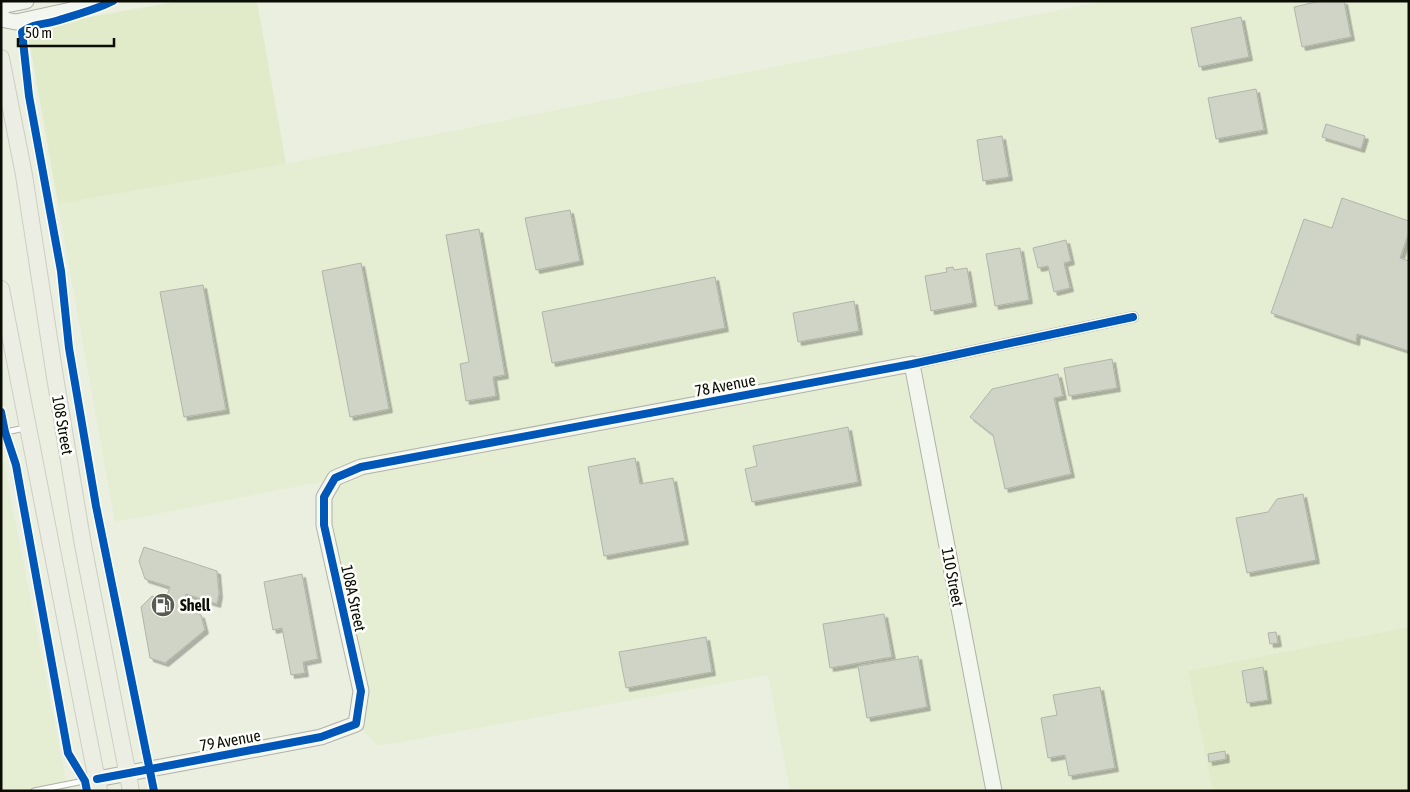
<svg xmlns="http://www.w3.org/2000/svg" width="1410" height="792" viewBox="0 0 1410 792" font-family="'Asap Condensed',sans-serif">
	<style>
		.built { fill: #e5edd3 }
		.green { fill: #e1ebca }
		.building { fill: #d0d4c7; stroke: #b1b4a9; filter: url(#shadow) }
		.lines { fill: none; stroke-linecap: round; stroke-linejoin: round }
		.lane-casing { stroke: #afb2a7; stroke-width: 7 }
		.street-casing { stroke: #afb2a7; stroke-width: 12 }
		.secondary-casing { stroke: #afb2a7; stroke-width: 17 }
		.primary-casing { stroke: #cccec7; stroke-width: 18 }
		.lane { stroke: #fcfdfa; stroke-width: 5 }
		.street { stroke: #fcfdfa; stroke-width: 10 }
		.secondary { stroke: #f3f5ef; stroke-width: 15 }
		.primary { stroke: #eceee3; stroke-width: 16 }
		.cycleway-casing { stroke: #fdfef9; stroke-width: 11 }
		.cycleway { stroke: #0057b8; stroke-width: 8 }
		.labels { text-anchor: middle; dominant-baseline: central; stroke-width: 5; stroke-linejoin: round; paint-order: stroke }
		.street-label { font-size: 16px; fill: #0b0d05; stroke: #fdfef9 }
		.poi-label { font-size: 16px; font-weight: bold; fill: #0b0d05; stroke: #fdfef9; text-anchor: start }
	</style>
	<defs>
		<filter id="shadow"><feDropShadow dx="3.5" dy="3.5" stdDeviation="0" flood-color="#0004"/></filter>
	</defs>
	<rect width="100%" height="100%" fill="#eaefdf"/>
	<g class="built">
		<polygon points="1105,1 1409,1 1409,627 1188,671 1213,791 790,791 768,675 379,746 356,724 361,691 324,525 335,479 115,522 58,204 286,164"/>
		<polygon points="1,448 68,791 1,791"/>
	</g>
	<g class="green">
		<polygon points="181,1 257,1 286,164 58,204 27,28"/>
		<polygon points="1409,627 1409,791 1213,791 1188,671"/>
	</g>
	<g class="building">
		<polygon points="1320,1 1344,1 1351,37 1302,47 1294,7"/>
		<polygon points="1241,17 1249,57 1199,67 1191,28"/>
		<polygon points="1256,89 1264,130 1216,139 1208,98"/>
		<polygon points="1326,124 1365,136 1361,149 1322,137"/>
		<polygon points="1002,136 1009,177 983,181 977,140"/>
		<polygon points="1342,198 1409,221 1409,232 1400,258 1409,261 1409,351 1357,334 1356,342 1271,313 1304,219 1332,228"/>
		<polygon points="570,210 580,261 536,270 525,218"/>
		<polygon points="479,229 505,375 493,377 496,396 466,401 460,364 469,362 446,235"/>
		<polygon points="1066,240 1071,261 1064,263 1070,288 1054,292 1048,266 1038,268 1033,248"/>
		<polygon points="1020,248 1029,300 995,306 986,254"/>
		<polygon points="361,263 389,409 350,417 322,271"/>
		<polygon points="953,267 954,270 967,268 973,303 931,311 925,276 947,272 946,268"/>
		<polygon points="715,277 725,328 552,363 542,312"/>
		<polygon points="203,285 226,410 184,417 160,292"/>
		<polygon points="854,301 859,331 798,342 793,313"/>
		<polygon points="1112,359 1117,388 1069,396 1064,368"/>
		<polygon points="1058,374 1063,396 1054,398 1071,474 1005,489 993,435 970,417 992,389"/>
		<polygon points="848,427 858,482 752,502 745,469 757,466 753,446"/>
		<polygon points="635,458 640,484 673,478 685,541 604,556 588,467"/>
		<polygon points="1303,494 1316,560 1247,573 1236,518 1268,512 1277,499"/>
		<polygon points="144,547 217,571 219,594 217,604 186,594 183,606 201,615 205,630 165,663 150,658 141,607 152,596 165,601 170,587 145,579 139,561"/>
		<polygon points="302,574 318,659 303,662 305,673 291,675 282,628 273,630 264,582"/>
		<polygon points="884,614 892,657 830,668 823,624"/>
		<polygon points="1276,632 1278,643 1270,644 1268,633"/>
		<polygon points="706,637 712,672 626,688 619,652"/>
		<polygon points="918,656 927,707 867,718 858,666"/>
		<polygon points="1263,667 1268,700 1247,703 1242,671"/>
		<polygon points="1100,687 1115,768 1069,776 1065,755 1048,758 1041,718 1057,715 1053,695"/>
		<polygon points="1225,751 1226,759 1209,762 1208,754"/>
	</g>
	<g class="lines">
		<g class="lane-casing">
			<g id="lane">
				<polyline points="1,433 25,428"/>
				<polyline points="34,791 94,779"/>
			</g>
		</g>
		<g class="street-casing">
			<polyline id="street" points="912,364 1133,317"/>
		</g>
		<g class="secondary-casing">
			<g id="secondary">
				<polyline points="1,9 6,5 26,1"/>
				<polyline points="1,19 16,22 71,10 91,1"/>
				<polyline points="97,779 321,737 356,724 361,691 324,525 324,497 335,478 361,467 912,364 994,791"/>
			</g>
		</g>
		<g class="primary-casing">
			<g id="primary">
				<polyline points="1,58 24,175 55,377 83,545 131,791"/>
				<polyline points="1,289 99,791"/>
			</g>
		</g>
		<use href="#lane" class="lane"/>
		<use href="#street" class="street"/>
		<use href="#secondary" class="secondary"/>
		<use href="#primary" class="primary"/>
		<g class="cycleway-casing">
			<g id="cycleway">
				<path d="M113 1C95 10 75 15 56 21 43 25 34 23 22 32L29 96 61 271 69 348 96 506 154 791"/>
				<polyline points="1,412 5,432 16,465 68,753 85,781 87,791"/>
				<polyline points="97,779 321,737 356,724 361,691 324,525 324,497 335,478 361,467 912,364 1133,317"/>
			</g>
		</g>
		<use href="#cycleway" class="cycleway"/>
	</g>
	<defs>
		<g id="fuel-disc" transform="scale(1.25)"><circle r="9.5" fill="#595c51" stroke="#fdfef9"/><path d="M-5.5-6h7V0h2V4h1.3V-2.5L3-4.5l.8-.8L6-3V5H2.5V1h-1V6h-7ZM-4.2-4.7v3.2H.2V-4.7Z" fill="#fff"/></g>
	</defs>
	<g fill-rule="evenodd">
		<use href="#fuel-disc" x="163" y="605"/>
	</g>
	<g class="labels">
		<g class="street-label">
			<text transform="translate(725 385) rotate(-11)">78 Avenue</text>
			<text transform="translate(63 425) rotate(80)">108 Street</text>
			<text transform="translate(953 577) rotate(79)">110 Street</text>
			<text transform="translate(354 598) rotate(78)">108A Street</text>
			<text transform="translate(230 740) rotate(-10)">79 Avenue</text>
		</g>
		<g class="poi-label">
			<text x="180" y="605">Shell</text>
		</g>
	</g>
	<rect width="1410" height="792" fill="none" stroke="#0b0d05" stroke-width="5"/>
	<path d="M18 38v8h96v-8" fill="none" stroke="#0b0d05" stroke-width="2.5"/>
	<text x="25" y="38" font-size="15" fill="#0b0d05" stroke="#fdfef9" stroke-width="4" paint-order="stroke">50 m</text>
</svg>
